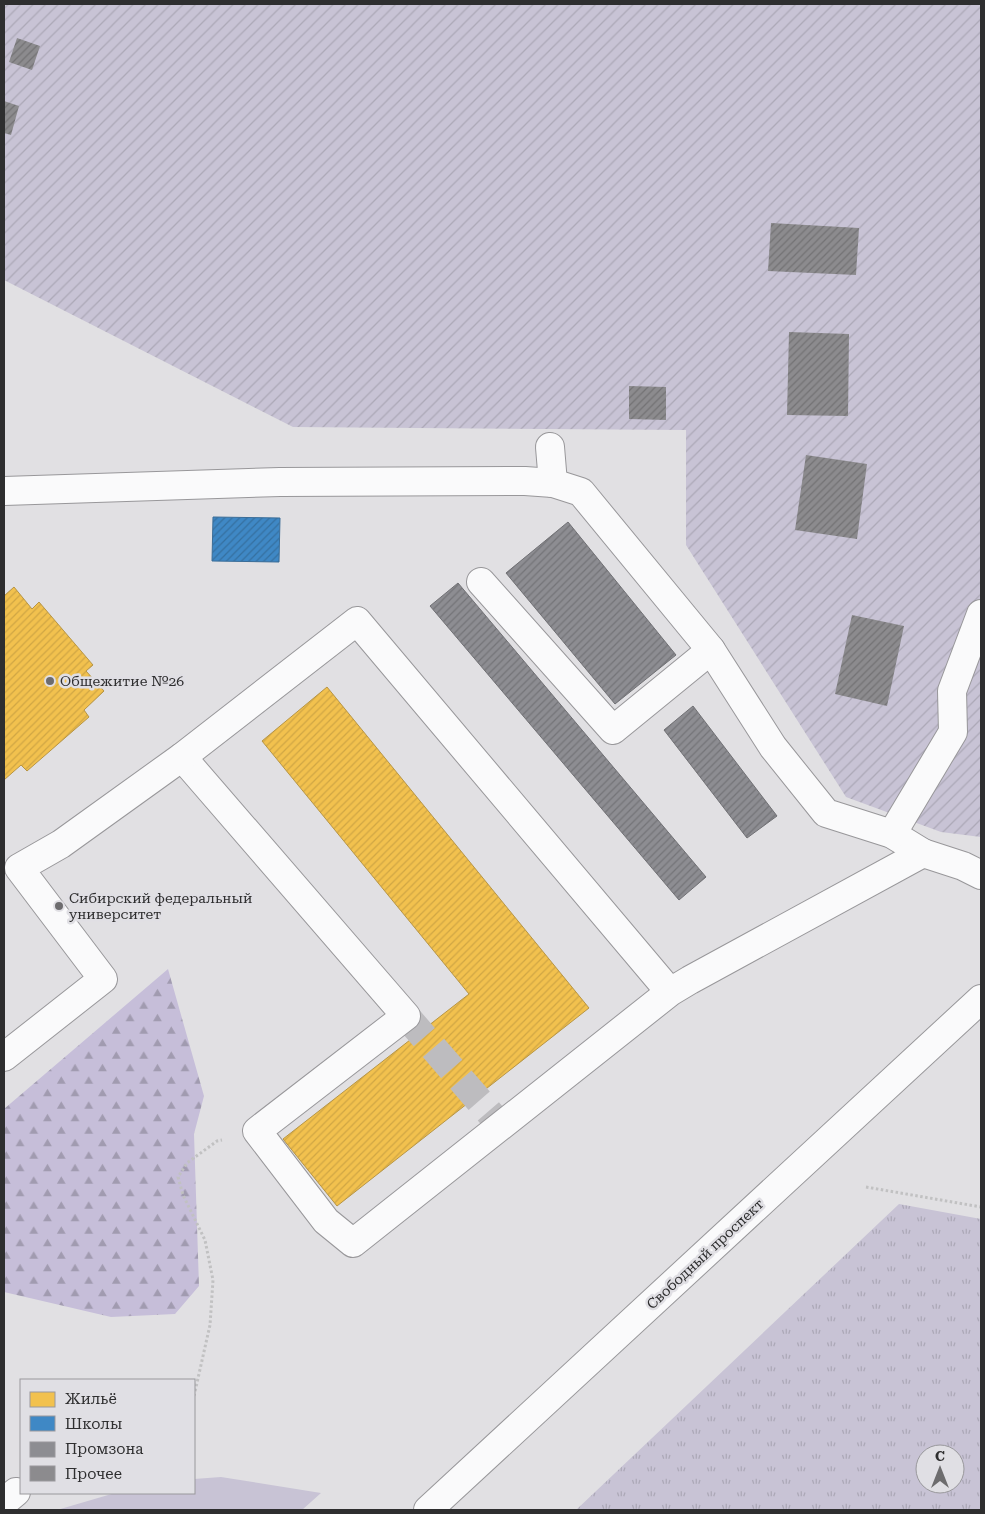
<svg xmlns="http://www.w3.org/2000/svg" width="985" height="1514" viewBox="0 0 985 1514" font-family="'Roboto Serif',serif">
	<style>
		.grass { fill: #c8c3d5 }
		.forest { fill: url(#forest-firs) }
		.park { fill: url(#park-tufts); fill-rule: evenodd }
		.garden { fill: url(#garden-furrows) }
		.homes { fill: url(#homes-hatch); stroke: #b79545 }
		.schools { fill: url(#schools-hatch); stroke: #3a6d98 }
		.industry { fill: url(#industry-hatch); stroke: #707074 }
		.building { fill: url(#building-hatch) }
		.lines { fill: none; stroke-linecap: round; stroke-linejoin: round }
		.minor-tunnel { stroke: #bdbcbf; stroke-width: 28; stroke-dasharray: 28 14; stroke-linecap: butt }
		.minor-casing { stroke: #98979a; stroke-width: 30 }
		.major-casing { stroke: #98979a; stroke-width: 30 }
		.path { stroke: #c1c1c2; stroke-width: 3; stroke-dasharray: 2.5 2.5; stroke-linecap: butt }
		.minor { stroke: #fafafb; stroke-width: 28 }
		.major { stroke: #fafafb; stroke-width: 28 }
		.poi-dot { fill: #6d6c6e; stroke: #e0dfe4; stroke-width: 2 }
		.labels { text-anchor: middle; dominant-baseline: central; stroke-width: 5; stroke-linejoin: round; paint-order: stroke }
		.poi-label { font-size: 14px; fill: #2e2e2f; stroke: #e0dfe4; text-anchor: start }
		.street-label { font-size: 14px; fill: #2e2e2f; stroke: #e0dfe4 }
	</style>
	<defs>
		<pattern id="forest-firs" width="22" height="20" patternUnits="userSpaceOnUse" patternTransform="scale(1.25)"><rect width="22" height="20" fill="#c6bed9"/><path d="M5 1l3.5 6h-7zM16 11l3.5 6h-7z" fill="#a19bb0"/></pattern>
		<pattern id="park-tufts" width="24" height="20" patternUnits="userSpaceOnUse" patternTransform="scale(1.25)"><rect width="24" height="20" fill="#c8c3d5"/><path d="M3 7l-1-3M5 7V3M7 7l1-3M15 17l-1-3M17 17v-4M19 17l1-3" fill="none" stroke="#aca8b7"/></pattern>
		<pattern id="garden-furrows" width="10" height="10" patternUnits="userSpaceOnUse" patternTransform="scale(1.25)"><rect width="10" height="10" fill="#c8c3d5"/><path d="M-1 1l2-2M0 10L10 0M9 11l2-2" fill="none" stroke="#aca8b7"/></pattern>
		<pattern id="homes-hatch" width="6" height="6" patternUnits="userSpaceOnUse" patternTransform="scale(1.25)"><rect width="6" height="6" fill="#f2c14e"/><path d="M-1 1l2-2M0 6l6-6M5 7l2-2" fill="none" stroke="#d0a644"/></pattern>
		<pattern id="schools-hatch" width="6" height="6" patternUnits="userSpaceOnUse" patternTransform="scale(1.25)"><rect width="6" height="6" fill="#3f88c5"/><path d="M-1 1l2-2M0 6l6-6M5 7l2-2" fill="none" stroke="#3570a0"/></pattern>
		<pattern id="industry-hatch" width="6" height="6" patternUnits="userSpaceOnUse" patternTransform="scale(1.25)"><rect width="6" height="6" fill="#8d8d92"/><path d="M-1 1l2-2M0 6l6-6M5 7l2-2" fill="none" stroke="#747478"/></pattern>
		<pattern id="building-hatch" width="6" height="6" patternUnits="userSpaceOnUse" patternTransform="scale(1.25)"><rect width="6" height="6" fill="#8c8b8e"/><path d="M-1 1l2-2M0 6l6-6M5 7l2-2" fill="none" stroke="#737274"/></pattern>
	</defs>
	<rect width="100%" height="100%" fill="#e1e0e3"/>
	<polygon class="grass" points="221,1477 321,1493 302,1510 57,1510 115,1493 194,1493 194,1479"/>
	<polygon class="forest" points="168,969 204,1096 194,1134 199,1286 175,1314 111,1317 4,1292 4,1109"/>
	<path class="park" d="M899 1204 981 1219V1510H576ZM925 1454H955V1484H925Z"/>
	<polygon class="garden" points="4,4 981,4 981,837 941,832 846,797 686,545 686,430 293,427 4,280"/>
	<g class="homes">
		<polygon points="14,587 32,609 39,602 93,665 86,671 104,691 84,710 89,717 27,771 21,765 4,780 4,596"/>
		<polygon points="327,687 589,1008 337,1206 283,1139 469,994 262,741"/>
	</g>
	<polygon class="schools" points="213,517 280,518 279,562 212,561"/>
	<g class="industry">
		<polygon points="568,522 676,655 615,704 506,573"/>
		<polygon points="458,583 706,877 679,900 430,606"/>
		<polygon points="693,706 777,816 747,838 664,730"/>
	</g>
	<g class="building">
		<polygon points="17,38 40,46 32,70 9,62"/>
		<polygon points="4,101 19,106 11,135 4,133"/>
		<polygon points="771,223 859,228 856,275 768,271"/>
		<polygon points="789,332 849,334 848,416 787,415"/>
		<polygon points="629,386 666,387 666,420 629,419"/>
		<polygon points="806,455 867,464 857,539 795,530"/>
		<polygon points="852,615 904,626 887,706 835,694"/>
	</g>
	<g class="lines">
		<polyline class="minor-tunnel" points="406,1016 501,1126"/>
		<g class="minor-casing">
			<g id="minor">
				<polyline points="550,447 553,483"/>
				<polyline points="4,491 280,482 525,481 553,483 581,492 711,650 773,747 826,813 892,834 923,853"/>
				<polyline points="481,582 613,730 711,650"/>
				<polyline points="892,834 953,732 952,691 981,614"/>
				<polyline points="670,992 357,621 182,757 406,1016 257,1131 326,1221 353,1243 670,992 690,980 923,853 963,866 981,875"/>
				<polyline points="4,1057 103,979 19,868 61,844 182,757"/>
				<polyline points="4,1502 16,1492"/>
			</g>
		</g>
		<g class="major-casing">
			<polyline id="major" points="428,1510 981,999"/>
		</g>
		<g class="path">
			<polyline points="866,1187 981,1207"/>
			<polyline points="194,1396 210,1325 213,1280 205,1240 183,1195 178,1177 187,1163 217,1141 222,1140"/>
		</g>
		<use href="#minor" class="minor"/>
		<use href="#major" class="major"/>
	</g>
	<g class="poi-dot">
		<circle cx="50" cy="681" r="5"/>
		<circle cx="59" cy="906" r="5"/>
	</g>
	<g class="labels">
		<g class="poi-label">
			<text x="60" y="681">Общежитие №26</text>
			<text x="69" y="898">Сибирский федеральный<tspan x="69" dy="16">университет</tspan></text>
		</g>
		<g class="street-label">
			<text transform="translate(705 1254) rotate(-43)">Свободный проспект</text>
		</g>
	</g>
	<rect width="985" height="1514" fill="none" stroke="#2e2e2f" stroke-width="10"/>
	<rect x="20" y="1379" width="175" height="115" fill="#e0dfe4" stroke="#99989c"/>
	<rect x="30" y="1392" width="25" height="15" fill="#f2c14e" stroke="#99989c"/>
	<text x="65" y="1404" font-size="15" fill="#2e2e2f">Жильё</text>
	<rect x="30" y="1416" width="25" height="15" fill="#3f88c5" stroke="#99989c"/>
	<text x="65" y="1429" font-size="15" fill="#2e2e2f">Школы</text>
	<rect x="30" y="1442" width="25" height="15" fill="#8d8d92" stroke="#99989c"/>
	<text x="65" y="1454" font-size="15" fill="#2e2e2f">Промзона</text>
	<rect x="30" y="1466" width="25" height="15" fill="#8c8b8e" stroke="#99989c"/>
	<text x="65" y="1479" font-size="15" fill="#2e2e2f">Прочее</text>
	<g transform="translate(940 1469)"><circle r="24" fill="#e0dfe4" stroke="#99989c"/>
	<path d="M0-4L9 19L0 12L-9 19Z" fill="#6d6c6e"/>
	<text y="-8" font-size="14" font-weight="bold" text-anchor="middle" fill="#2e2e2f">С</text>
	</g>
</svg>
